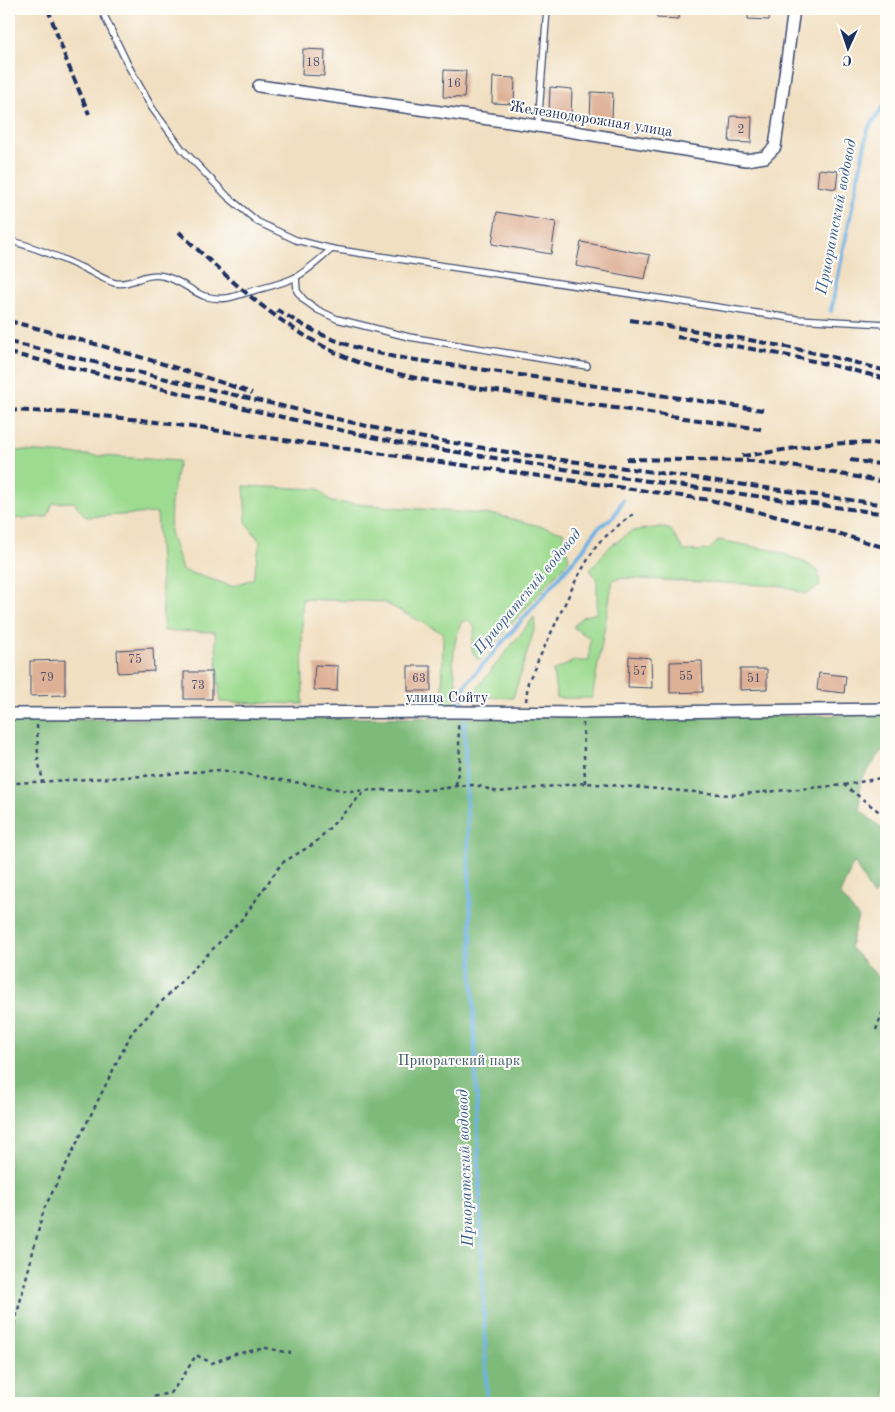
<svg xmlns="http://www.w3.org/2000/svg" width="895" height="1412" viewBox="0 0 895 1412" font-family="'Old Standard TT',serif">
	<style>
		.green { fill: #9ddb90; stroke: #5c8577 }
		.forest { fill: #7ebb7a; stroke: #4c756c }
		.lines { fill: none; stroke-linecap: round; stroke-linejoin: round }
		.stream { stroke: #6fb2e4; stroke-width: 4 }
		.building { fill: #deb095 }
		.service-casing { stroke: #3b496d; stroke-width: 8 }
		.minor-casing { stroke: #3b496d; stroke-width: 14 }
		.path { stroke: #3b496d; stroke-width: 2.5; stroke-dasharray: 4 4; stroke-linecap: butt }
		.service { stroke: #fff; stroke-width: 5.5 }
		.minor { stroke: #fff; stroke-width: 11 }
		.rail { stroke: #1b2f5e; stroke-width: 4; stroke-dasharray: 8 4; stroke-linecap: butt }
		.labels { text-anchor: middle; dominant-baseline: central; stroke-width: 4; stroke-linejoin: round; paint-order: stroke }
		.number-label { font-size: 12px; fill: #4c4f6c }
		.street-label { font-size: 15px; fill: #1b2f5e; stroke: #fdfcf7 }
		.park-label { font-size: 15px; fill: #3c5a6a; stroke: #fdfcf7 }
		.water-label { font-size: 16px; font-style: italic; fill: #385d8d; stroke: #fdfcf7 }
	</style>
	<rect width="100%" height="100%" fill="#fdfcf7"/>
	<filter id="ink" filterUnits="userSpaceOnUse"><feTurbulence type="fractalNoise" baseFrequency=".02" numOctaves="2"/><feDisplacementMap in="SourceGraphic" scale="10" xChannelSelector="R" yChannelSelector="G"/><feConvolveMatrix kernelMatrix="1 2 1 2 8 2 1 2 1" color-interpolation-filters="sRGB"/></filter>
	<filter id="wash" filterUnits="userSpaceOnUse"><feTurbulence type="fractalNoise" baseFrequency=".0096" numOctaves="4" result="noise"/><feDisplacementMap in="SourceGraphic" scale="20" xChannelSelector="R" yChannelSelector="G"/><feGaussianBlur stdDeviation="1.12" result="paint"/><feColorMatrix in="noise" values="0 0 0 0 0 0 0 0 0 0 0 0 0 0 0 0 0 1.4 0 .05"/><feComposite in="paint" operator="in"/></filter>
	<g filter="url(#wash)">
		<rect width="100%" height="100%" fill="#f1dfc1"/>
		<g class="green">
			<path d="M9 450 179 461 171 503 170 532 182 570 232 586 253 579 260 542 246 522 244 486 319 489 331 502 497 515 563 532 569 560 479 660C467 652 473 638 475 627L468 620 461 622 455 642 453 662 459 703 442 704 443 633 383 602 302 599 303 704 220 702 215 632 164 631 157 513 86 517 74 502 53 503 47 517 9 519Z"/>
			<polygon points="661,527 671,530 684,551 709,550 719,540 776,551 806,563 818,571 820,586 805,594 783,586 621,578 613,580 592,698 557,698 553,671 574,661 589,661 590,638 573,627 582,617 597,613 597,579 590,570 609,547 632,531"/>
			<polygon points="534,617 535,627 513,698 478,697 478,687"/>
		</g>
		<polygon class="forest" points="886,715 886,745 860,782 860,810 886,832 886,881 873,896 854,862 840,894 858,917 850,947 882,981 886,1004 886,1403 9,1403 9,720"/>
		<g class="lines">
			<g class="stream">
				<polyline points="831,311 868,129 886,103"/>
				<polyline points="463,704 462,693 466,684 582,551 597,529 614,516 623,500"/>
				<polyline points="464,721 487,1403"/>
			</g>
		</g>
		<g id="blocks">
			<g class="building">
				<polygon points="657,9 679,9 679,19 657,18"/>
				<polygon points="748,9 770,9 769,20 748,19"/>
				<polygon points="303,49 325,50 324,76 302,75"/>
				<polygon points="444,70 466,71 464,98 443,97"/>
				<polygon points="493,77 515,78 514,104 492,103"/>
				<polygon points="550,87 572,89 571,115 549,114"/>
				<polygon points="591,92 613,93 612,120 590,119"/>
				<polygon points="731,116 752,117 751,143 729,142"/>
				<polygon points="819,169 838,171 836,189 817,186"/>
				<polygon points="497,212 556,222 551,254 492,244"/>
				<polygon points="581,242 650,255 645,279 576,266"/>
				<polygon points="153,648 154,671 118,673 117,650"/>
				<polygon points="629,656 651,658 652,688 628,687"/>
				<polygon points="65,660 65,695 30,696 30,661"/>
				<polygon points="702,661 703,692 670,693 670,662"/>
				<polygon points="315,665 338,666 337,691 314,690 314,677"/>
				<rect x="408" y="666" width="23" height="25"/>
				<polygon points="740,669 767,669 767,689 740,690"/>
				<rect x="184" y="672" width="28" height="27"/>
				<polygon points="819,673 846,676 844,693 817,690"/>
			</g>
		</g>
	</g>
	<g filter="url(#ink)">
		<use href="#blocks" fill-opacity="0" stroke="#3b496d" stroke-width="1"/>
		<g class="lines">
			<g class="service-casing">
				<g id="service">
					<polyline points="101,9 129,67 152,108 182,149 228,197 258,222 296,240 332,249 797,319 886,324"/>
					<polyline points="538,126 547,9"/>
					<path d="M9 240C33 247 57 256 80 267 92 271 103 280 115 283 132 286 143 272 163 276 179 279 189 290 204 296 211 298 220 299 227 298 235 297 244 293 252 291 267 287 282 284 296 277 309 270 321 258 332 249"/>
					<polyline points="296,277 297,291 304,300 318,310 337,319 409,337 587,366"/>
				</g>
			</g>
			<g class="minor-casing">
				<g id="minor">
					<polyline points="259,86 538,126 746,160 765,157 775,147 794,9"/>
					<polyline points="9,714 458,712 583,713 886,709"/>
				</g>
			</g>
			<g class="path">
				<polyline points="526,701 528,682 576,580 597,544 620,524 636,512"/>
				<polyline points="583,723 585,783"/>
				<polyline points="37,725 38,760 43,781"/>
				<polyline points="456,785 460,760 458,724"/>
				<polyline points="844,785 886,777"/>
				<polyline points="9,786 16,783 143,776 220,770 349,791 383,790 416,791 447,788 456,786 476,785 498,792 585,783 731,795 844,785 886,817"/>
				<polyline points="876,1030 886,1003"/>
				<polyline points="9,1340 11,1337 44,1209 132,1032 243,918 282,863 315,843 365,791"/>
				<polyline points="150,1403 152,1397 170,1393 181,1380 196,1355 212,1363 235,1354 266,1348 291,1353"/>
			</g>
			<use href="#service" class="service"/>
			<use href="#minor" class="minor"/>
			<g class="rail">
				<polyline points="48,9 67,62 89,114"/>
				<path d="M179 232C229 279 279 327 343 356 372 369 403 375 434 382L761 429"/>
				<path d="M277 310C299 323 321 336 346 344 362 350 379 353 395 357L763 410"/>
				<path d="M630 320C716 334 803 347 886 371"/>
				<path d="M9 321C91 342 172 365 252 393"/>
				<path d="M677 337C747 347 818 360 886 379"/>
				<polyline points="9,342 401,434 531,456 625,468 886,505"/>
				<polyline points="9,353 308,423 400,443 576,471 886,514"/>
				<polyline points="9,410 73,413 142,420 710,500 810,525 886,548"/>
				<path d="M742 456C790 450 838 438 886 445"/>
				<polyline points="626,459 752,461 805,468 886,482"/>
				<polyline points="850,460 886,465"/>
			</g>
		</g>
	</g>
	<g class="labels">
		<g class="number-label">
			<text x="313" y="63">18</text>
			<text x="454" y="84">16</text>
			<text x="741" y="130">2</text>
			<text x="135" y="660">75</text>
			<text x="640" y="672">57</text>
			<text x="686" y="677">55</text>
			<text x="47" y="678">79</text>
			<text x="419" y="679">63</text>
			<text x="754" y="679">51</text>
			<text x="198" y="686">73</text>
		</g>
		<g class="street-label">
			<text transform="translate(591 120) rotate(9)">Железнодорожная улица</text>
			<text x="447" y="698">улица Сойту</text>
		</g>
		<g class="park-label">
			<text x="459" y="1061">Приоратский парк</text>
		</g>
		<g class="water-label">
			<text transform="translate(837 217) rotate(-79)">Приоратский водовод</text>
			<text transform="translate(528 592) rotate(-50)">Приоратский водовод</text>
			<text transform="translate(466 1168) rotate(-92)">Приоратский водовод</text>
		</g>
	</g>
	<rect width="895" height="1412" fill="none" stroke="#fdfcf7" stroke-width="30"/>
	<g transform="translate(848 48) rotate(183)" stroke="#fdfcf7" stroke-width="4" paint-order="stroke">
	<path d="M0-4L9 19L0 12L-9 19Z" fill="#1b2f5e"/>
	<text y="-8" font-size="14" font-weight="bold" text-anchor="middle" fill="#1b2f5e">С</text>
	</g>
</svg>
